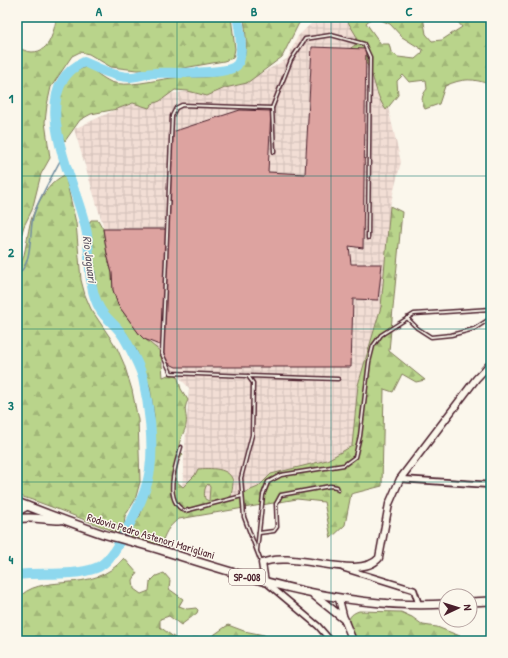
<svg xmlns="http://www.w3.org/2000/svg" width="508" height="658" viewBox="0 0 508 658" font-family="'Patrick Hand',sans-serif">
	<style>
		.industrial { fill: url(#industrial-grid) }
		.forest { fill: url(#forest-firs); stroke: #827a5b; fill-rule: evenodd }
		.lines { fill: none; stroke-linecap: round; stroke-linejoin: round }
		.stream { stroke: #738ea0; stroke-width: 1.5 }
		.river { stroke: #8ed8ee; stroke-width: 10 }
		.building { fill: #dda3a0; stroke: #4a1f2b }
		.lane-casing { stroke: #4a1f2b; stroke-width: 5 }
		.street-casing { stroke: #4a1f2b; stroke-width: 8 }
		.secondary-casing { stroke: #4a1f2b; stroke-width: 9 }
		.primary-casing { stroke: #4a1f2b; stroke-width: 10 }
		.lane { stroke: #fbf7ec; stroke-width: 2 }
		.street { stroke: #fbf7ec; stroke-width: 4.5 }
		.secondary { stroke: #fbf7ec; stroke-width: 6 }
		.primary { stroke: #fbf7ec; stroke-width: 7 }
		.grid { fill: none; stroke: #0f766e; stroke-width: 1; stroke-opacity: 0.55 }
		.labels { text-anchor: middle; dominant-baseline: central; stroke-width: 3; stroke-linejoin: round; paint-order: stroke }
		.shield { fill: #fbf7ec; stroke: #7f6065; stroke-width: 1 }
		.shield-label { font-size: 10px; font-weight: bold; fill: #4a1f2b }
		.street-label { font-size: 11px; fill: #4a1f2b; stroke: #fbf7ec }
		.water-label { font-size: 12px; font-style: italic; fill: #5e5666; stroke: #fbf7ec }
		.neatline { fill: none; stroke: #0f766e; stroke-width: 1.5 }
		.grid-label { font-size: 13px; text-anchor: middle; font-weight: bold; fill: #0f766e }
	</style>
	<defs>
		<pattern id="industrial-grid" width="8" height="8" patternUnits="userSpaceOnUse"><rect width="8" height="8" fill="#f2ded5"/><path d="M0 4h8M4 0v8" fill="none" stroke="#d1beb7"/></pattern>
		<pattern id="forest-firs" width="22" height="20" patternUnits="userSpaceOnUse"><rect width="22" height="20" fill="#b9d48b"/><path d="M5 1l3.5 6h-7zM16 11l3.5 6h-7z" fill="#a1b678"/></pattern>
	</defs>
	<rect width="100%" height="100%" fill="#fbf7ec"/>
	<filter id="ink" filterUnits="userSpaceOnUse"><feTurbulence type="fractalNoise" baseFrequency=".025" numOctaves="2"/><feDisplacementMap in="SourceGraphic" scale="8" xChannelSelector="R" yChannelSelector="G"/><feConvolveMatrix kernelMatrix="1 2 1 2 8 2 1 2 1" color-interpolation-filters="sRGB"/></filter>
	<g filter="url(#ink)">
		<polygon class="industrial" points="318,17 337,17 371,36 401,162 390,206 381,307 358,385 352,446 327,460 271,474 258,487 217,503 182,488 189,388 144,340 108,280 103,225 74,129 119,108 167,94 240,85 287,59 298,36"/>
		<g class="forest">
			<path d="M57 17H231L235 49 233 58 224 61 172 70H137L111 67 89 54 80 52 72 56 51 87 47 105 45 122 50 158 41 174 32 210 24 226 17 249V48C22 49 27 52 32 52 51 52 53 31 57 17Z"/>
			<path d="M244 17H308L299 23 282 57 247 83 225 88 207 96 188 91 175 90 160 101 152 104 149 108 133 103 117 109 91 114 80 120 65 141C51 122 53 90 72 74 77 70 84 68 89 65 94 72 103 78 111 82 127 88 154 80 172 78 186 76 210 79 224 74 227 72 237 68 240 65 250 54 245 30 244 17Z"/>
			<path d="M345 17H373L366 23 381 44H389L391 52 398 57 415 59 422 53 423 50 402 37 390 24 374 17H423L426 34 432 41 442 40 462 27 454 17H491V85C474 78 462 78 445 86L439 104 425 109C420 101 422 95 427 89L426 80 409 82 403 75 397 81 398 95 386 110C369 86 379 63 348 50L355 45 357 37Z"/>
			<path d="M65 175 76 223 81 280 85 295 91 309 117 348 124 364 132 390 138 420 140 482 135 500 125 516 124 527 127 528 140 516 151 479 154 415 150 387 136 349 110 323 97 305 96 277 87 235 88 226 91 220H98L103 229 107 254 112 273 113 290 118 305 140 335 161 352 163 377 173 373 177 375 181 389 188 400C182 411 188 415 186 425 185 434 173 446 183 454L177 464 176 481 183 487 195 475 198 469C209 468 231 467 233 482 233 488 231 493 231 498L258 487 271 474 327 460 352 446 358 385 381 307 390 206 402 212 389 351 425 380 416 382 402 374 393 392 384 389 382 486 351 494 345 525 331 538 324 502 297 499 179 519C168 526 165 534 161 545 111 534 66 510 17 495V272C26 257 26 241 30 224 34 207 49 181 65 175ZM208 484 210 487 209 501 205 499C204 495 204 487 208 484Z"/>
			<path d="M124 558 137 573 133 580 134 589 141 594 149 591 150 582 156 576 164 573 170 580 169 589 183 599 179 606 187 609 196 608 198 610 197 613 181 625 169 616 160 619V627L179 641H17V600C39 570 92 597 124 558Z"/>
			<path d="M359 611 401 612 412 617 423 625 437 627 460 636 466 641H358C352 629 341 617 359 611Z"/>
			<polygon points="228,625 244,631 264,635 273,641 189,641 195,638 208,639"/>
		</g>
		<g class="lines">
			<path class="stream" d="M17 275C33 264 29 235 33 217 37 201 54 173 62 157"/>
			<path class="river" d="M17 575C42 572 72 577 96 568 111 562 119 542 127 529 137 511 147 491 150 470 154 443 149 405 143 378 141 369 127 341 121 333 115 324 105 318 100 309 87 287 91 258 87 234 80 189 21 90 84 62 98 68 114 77 130 77 138 77 146 73 154 73 169 72 228 76 237 65 244 57 240 27 237 17"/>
		</g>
		<polygon class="building" points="312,47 366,49 363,248 349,246 351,264 382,264 378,300 353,299 351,367 176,367 166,362 162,354 162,346 144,339 140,335 118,305 113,290 112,273 107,254 103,229 168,229 172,132 240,110 271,111 268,172 305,174"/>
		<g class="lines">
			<g class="lane-casing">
				<g id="lane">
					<polyline points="274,152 272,108 291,60 305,39 331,35 364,44 370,57 368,238"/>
					<polyline points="407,318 417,328 431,337 451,335 474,329 491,318"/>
					<polyline points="248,376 171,373 162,354 172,116 176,108 182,105 272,108"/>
					<path d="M181 447C175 466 163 501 185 511L242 496"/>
					<polyline points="259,533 274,531 277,527 276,504 281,495 330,486 337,487 338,490"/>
					<polyline points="257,550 263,495 268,482 281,475 344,465 355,457 360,436 369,362 373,346 381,335 414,314 491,309"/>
					<polyline points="261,562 244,517 241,478 252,435 253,383 248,376 338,379"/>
				</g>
			</g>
			<g class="street-casing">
				<g id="street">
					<polyline points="400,479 491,485"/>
					<polyline points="343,568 414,590 419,605"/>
					<polyline points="268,584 318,626 331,641"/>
				</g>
			</g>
			<g class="secondary-casing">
				<g id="secondary">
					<polyline points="17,512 28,506"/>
					<path d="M265 582 262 563C292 549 359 582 379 558L389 504 400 479 476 379 491 363"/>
					<polyline points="339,599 344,619 353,641"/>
				</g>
			</g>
			<g class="primary-casing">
				<g id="primary">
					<path d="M17 502C45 513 74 524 103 534 124 540 146 545 167 552 257 581 350 610 446 604"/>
					<path d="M17 519C31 516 46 520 60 520"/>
					<polyline points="314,595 344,619"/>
					<polyline points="470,602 491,601"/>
				</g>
			</g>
			<use href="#lane" class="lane"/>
			<use href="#street" class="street"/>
			<use href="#secondary" class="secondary"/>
			<use href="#primary" class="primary"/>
		</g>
	</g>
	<path class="grid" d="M177 17V641M331 17V641M17 176H491M17 329H491M17 482H491"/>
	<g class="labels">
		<rect class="shield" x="229" y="569" width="36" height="16" rx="3"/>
		<g class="shield-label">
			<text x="247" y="577">SP-008</text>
		</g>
		<g class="street-label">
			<text transform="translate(151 536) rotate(17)">Rodovia Pedro Astenori Marigliani</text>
		</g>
		<g class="water-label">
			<text transform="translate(90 259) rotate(83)">Rio Jaguari</text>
		</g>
	</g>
	<rect width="508" height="658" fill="none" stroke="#fbf7ec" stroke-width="44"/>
	<g transform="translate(458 608) rotate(86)"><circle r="19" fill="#fbf7ec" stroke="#b4a19f"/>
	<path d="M0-3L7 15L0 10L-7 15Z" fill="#4a1f2b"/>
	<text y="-6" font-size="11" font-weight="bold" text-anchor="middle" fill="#4a1f2b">N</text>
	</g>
	<rect x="22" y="22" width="464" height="614" class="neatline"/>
	<g class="grid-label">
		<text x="99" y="16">A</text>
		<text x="254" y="16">B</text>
		<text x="409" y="16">C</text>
		<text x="11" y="103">1</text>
		<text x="11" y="257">2</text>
		<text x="11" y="410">3</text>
		<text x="11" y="564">4</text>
	</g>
</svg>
